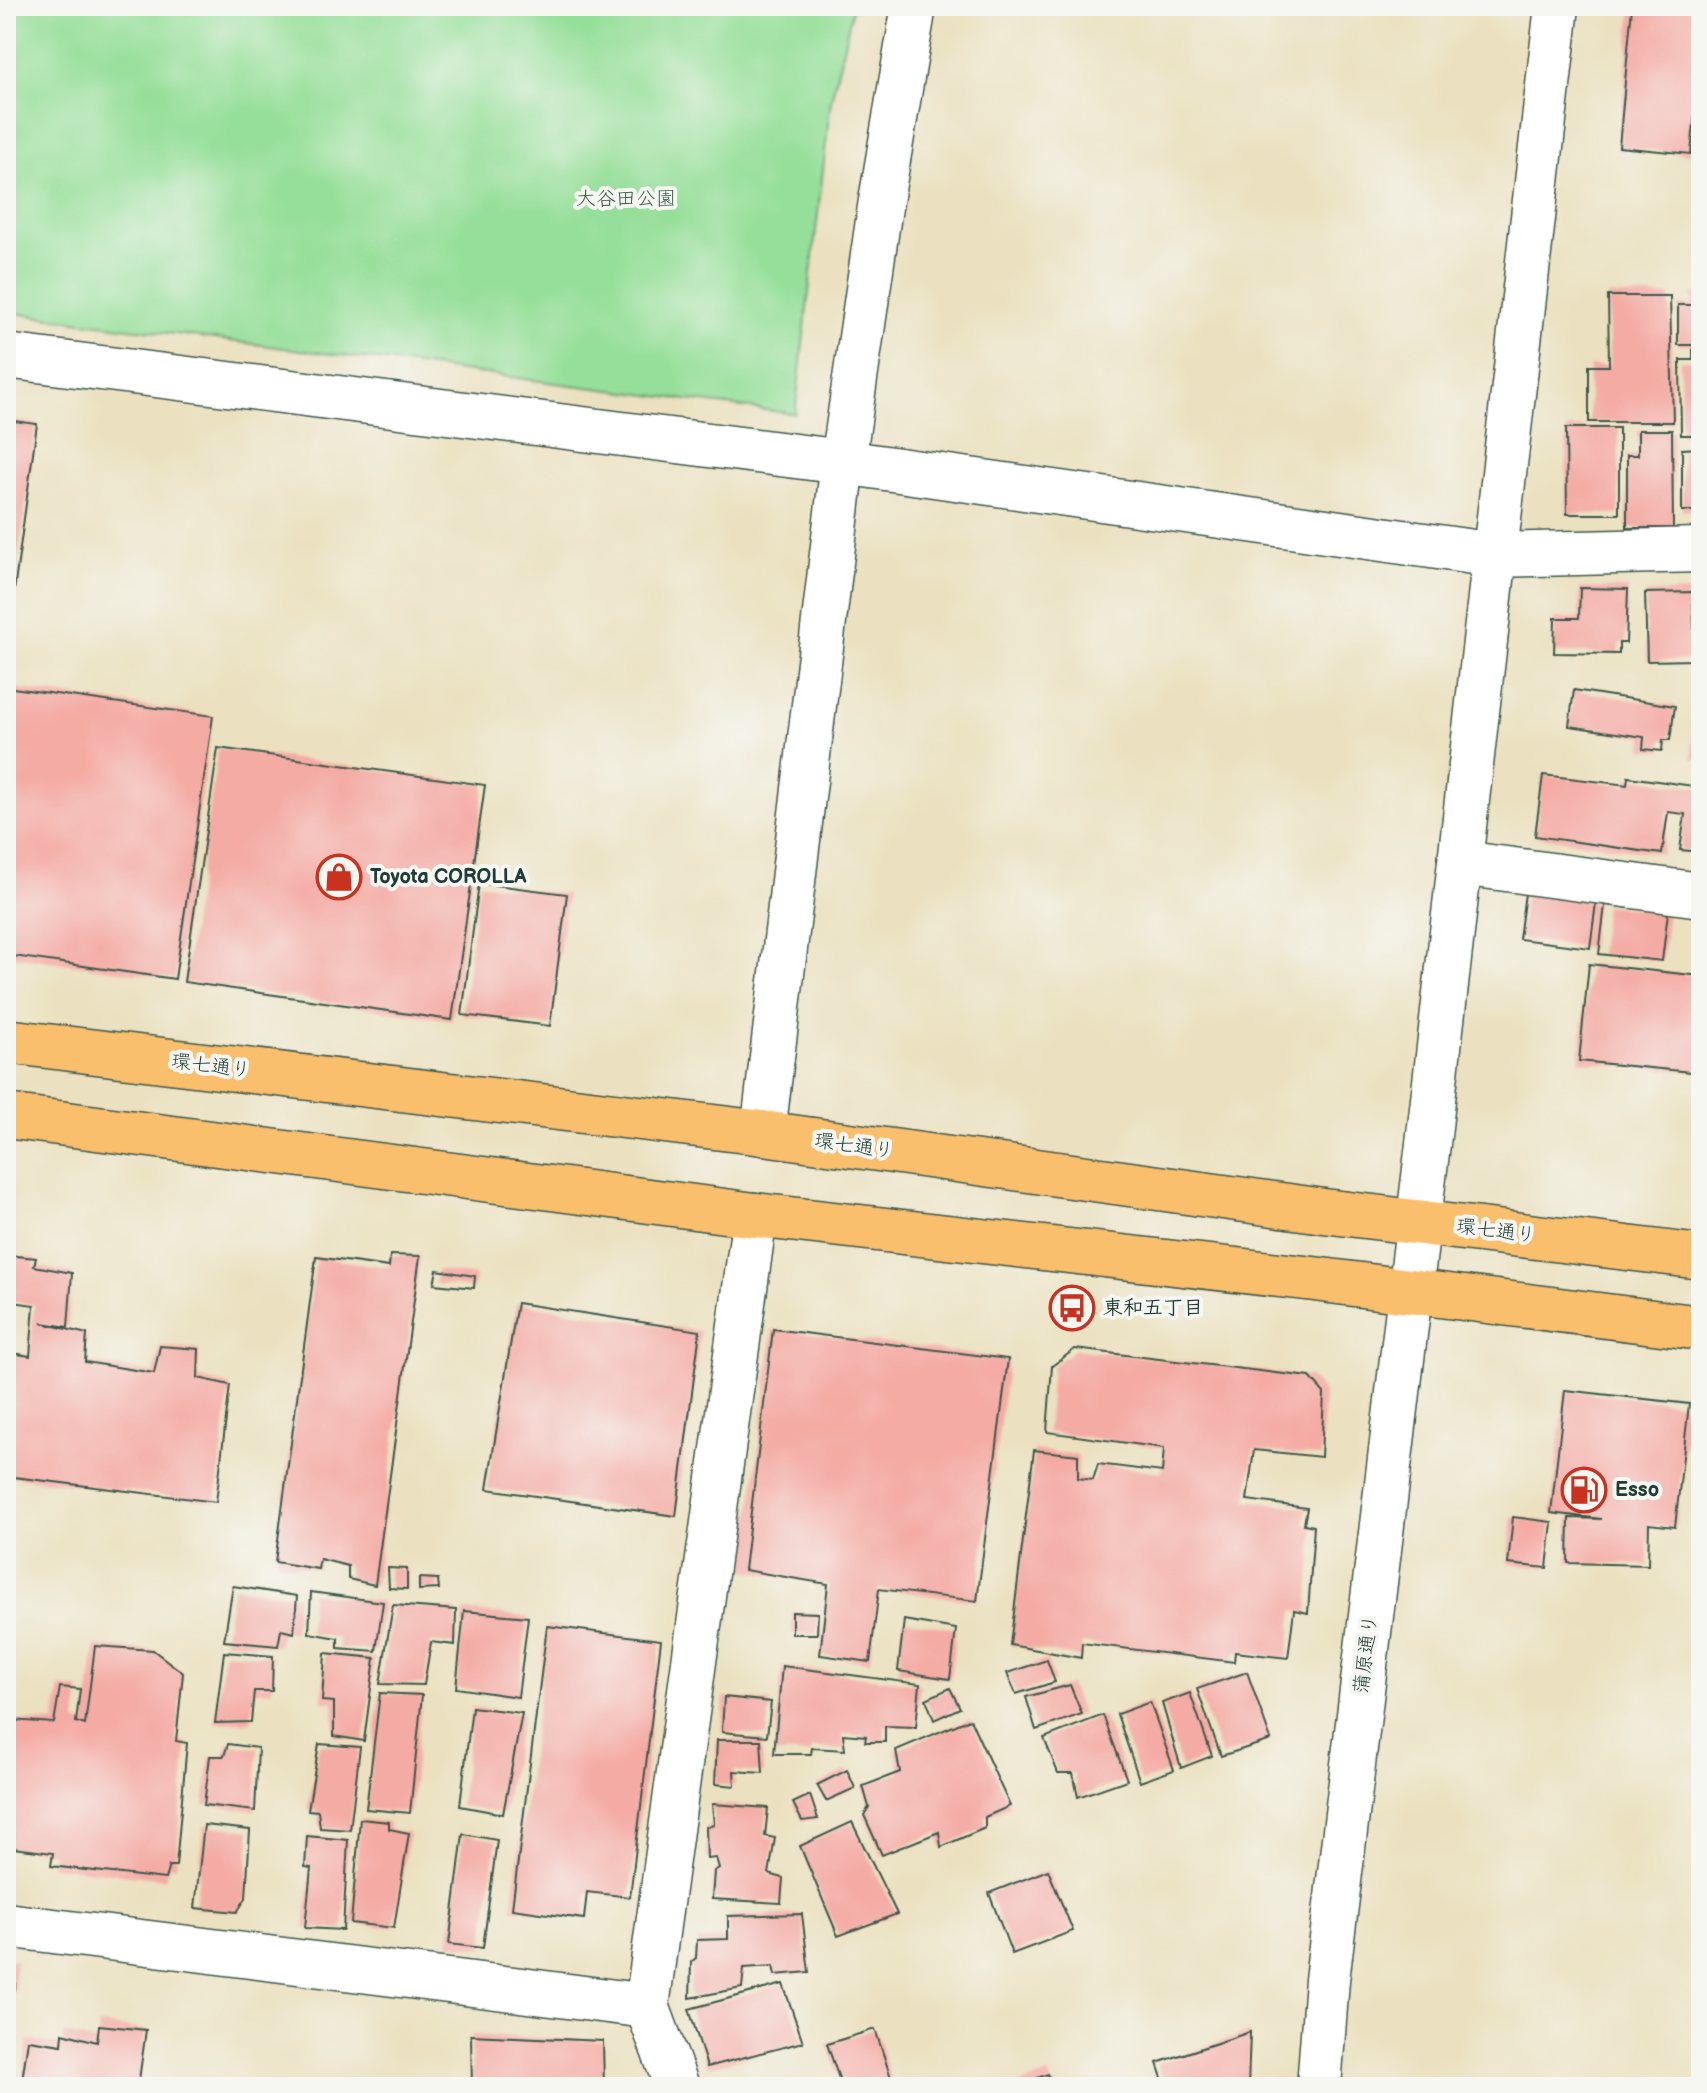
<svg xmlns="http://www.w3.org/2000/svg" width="1707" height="2093" viewBox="0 0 1707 2093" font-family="'Balsamiq Sans','Klee One',sans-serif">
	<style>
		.green { fill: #96df9a; stroke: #5a8e67; stroke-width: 2 }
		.building { fill: #f4aba4 }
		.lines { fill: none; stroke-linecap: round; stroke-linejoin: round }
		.minor-casing { stroke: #3e5649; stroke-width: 47 }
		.major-casing { stroke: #3e5649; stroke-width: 47 }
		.minor { stroke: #fff; stroke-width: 44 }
		.major { stroke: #f9bf6d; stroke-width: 44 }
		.labels { text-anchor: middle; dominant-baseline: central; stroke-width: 8; stroke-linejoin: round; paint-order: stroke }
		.park-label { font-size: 20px; fill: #375d48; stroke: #f6f6f2 }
		.poi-label { font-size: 20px; font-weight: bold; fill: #1f3d34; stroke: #f6f6f2; text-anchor: start }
		.street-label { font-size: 20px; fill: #1f3d34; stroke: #f6f6f2 }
	</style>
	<rect width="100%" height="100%" fill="#f6f6f2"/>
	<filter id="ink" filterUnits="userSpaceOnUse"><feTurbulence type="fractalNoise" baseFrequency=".0125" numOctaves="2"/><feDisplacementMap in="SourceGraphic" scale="16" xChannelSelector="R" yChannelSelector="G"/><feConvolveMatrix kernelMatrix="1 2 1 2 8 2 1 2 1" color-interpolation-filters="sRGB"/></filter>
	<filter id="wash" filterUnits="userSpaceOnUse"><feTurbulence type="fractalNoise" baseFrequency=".006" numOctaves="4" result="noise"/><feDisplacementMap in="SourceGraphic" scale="32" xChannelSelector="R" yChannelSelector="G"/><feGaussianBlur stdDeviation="1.8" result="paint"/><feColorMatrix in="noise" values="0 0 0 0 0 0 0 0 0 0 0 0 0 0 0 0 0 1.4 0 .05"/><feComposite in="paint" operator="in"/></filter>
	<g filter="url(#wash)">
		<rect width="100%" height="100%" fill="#ebe1c0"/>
		<polygon class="green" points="6,6 853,6 831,100 795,414 6,312"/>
		<g id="blocks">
			<g class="building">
				<polygon points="1632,6 1701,8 1701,49 1691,154 1619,147"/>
				<polygon points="1692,293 1701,293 1701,435 1681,435 1680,360 1693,360 1693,345 1678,345 1678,305 1693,305"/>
				<polygon points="1608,296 1670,296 1673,422 1589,422 1589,366 1609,366"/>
				<polygon points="6,420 37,424 8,635 6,635"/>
				<polygon points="1566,428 1619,428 1619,514 1567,514"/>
				<polygon points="1638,430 1672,430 1673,528 1627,528 1627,455 1638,455"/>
				<polygon points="1701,448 1701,511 1682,511 1682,449"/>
				<polygon points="1580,588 1628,589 1626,643 1619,643 1619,654 1554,653 1555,618 1579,618"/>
				<polygon points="1693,592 1695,660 1647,661 1645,593"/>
				<polygon points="6,687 213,716 175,979 6,955"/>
				<polygon points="1574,690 1675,706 1670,740 1663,740 1662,751 1643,749 1644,737 1569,726"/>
				<polygon points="1696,693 1701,693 1701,759 1692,759"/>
				<polygon points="218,748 485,785 452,1020 184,982"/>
				<polygon points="1543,775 1627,785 1628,777 1701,787 1701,852 1680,850 1685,814 1668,812 1662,854 1535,836"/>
				<polygon points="479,883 567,894 550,1026 462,1015"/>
				<polygon points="1525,893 1596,903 1590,948 1519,939"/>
				<polygon points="1605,905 1668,912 1662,961 1599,954"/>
				<polygon points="1589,964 1701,976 1701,1073 1579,1061"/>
				<polygon points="6,1255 36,1258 34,1266 72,1273 68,1327 42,1323 87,1334 85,1362 154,1373 160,1346 199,1349 198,1378 230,1385 216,1502 6,1476 6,1352 30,1356 34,1305 6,1301"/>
				<polygon points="390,1255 420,1256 375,1585 348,1579 348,1566 320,1559 318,1569 275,1562 316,1257 389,1267"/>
				<polygon points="437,1270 475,1276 474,1288 434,1284"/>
				<polygon points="517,1303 700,1331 676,1516 487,1489"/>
				<polygon points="773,1329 1008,1359 977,1601 879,1589 870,1662 820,1655 828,1584 744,1570"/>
				<polygon points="1075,1349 1310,1377 1324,1393 1321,1457 1254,1450 1247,1500 1307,1508 1304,1524 1314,1526 1308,1613 1294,1610 1288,1658 1235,1652 1234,1662 1082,1643 1081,1658 1010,1645 1034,1450 1078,1455 1078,1478 1093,1480 1098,1464 1162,1472 1164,1448 1047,1432 1052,1366"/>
				<polygon points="1565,1390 1689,1404 1675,1527 1649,1524 1648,1565 1568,1563 1569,1518 1602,1519 1551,1513"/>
				<polygon points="1513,1517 1552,1522 1547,1568 1508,1564"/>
				<polygon points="388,1568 407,1569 407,1589 389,1588"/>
				<polygon points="419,1578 438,1579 439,1589 419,1590"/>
				<polygon points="233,1586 297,1596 294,1633 281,1630 278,1646 224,1641"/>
				<polygon points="311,1592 383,1602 376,1651 338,1648 338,1638 309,1633"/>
				<polygon points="393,1605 456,1610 455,1645 431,1642 424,1685 380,1684"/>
				<polygon points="464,1611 528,1617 518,1697 456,1688"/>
				<polygon points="792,1612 818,1613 817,1634 792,1634"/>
				<polygon points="904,1620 956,1629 950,1679 898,1671"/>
				<polygon points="547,1626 661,1640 630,1897 587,1892 584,1919 512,1909"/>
				<polygon points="95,1646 153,1650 183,1673 176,1741 187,1743 176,1866 169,1866 165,1879 51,1866 53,1853 6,1847 6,1760 11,1720 54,1723 60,1687 80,1689 76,1722 85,1725"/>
				<polygon points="224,1652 273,1656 272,1691 254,1691 251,1722 215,1723"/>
				<polygon points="325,1653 375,1658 364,1741 334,1736 334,1702 322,1701"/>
				<polygon points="1047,1660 1055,1682 1016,1694 1007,1673"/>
				<polygon points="782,1666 920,1684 916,1727 885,1726 885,1742 865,1742 866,1736 843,1734 845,1750 812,1748 811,1754 774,1754"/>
				<polygon points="1247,1672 1271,1740 1221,1756 1197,1689"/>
				<polygon points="1070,1685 1082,1714 1036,1730 1026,1697"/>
				<polygon points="950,1688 960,1708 934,1720 926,1699"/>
				<polygon points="380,1693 422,1695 410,1813 366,1809"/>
				<polygon points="1190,1693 1212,1756 1181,1768 1162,1703"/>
				<polygon points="724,1697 771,1702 767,1736 722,1732"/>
				<polygon points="1150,1702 1174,1770 1140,1782 1117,1714"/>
				<polygon points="472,1707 522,1713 503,1814 460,1806"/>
				<polygon points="1103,1715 1127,1780 1078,1797 1073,1773 1058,1773 1044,1738"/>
				<polygon points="970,1719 1010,1806 985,1817 985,1828 941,1847 939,1832 882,1855 864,1815 869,1807 863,1786 900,1772 896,1750"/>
				<polygon points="717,1740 761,1740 763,1773 734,1771 735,1786 715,1784"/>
				<polygon points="228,1744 258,1748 255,1811 204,1805 210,1756 224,1756"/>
				<polygon points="319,1744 360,1747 350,1830 320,1828 318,1811 308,1810"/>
				<polygon points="847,1770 855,1788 826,1801 817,1785"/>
				<polygon points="810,1795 818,1819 802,1821 793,1803"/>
				<polygon points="712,1804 768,1808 765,1836 775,1838 769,1874 783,1878 781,1903 712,1899 714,1871 719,1868 716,1858 707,1859 706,1827 714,1825"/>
				<polygon points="360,1819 389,1822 389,1829 409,1833 394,1928 351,1923"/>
				<polygon points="852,1822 897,1914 838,1936 800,1846"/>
				<polygon points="204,1825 250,1830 246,1898 237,1912 195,1908"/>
				<polygon points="463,1834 497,1840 483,1948 449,1944"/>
				<polygon points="307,1836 348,1840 343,1930 305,1928 311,1868 305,1867"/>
				<polygon points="1048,1870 1073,1931 1012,1954 989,1893"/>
				<polygon points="802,1914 809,1972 775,1975 773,1966 744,1968 742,1988 690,1998 691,1962 696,1958 697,1940 728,1939 728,1916"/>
				<polygon points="6,1960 15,1960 15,1990 10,1990 11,2013 6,2013"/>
				<polygon points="783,1984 803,2042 707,2067 689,2009"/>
				<polygon points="99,2025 146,2030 138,2087 21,2087 28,2040 62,2045 63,2033 97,2042"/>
				<polygon points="875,2029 894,2087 842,2087 827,2044"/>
				<polygon points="1250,2032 1248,2087 1165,2087 1157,2063"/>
				<polygon points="471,2035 603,2041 604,2087 472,2087"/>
				<polygon points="1048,2074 1053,2087 1013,2087"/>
			</g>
		</g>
	</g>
	<g filter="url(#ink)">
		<use href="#blocks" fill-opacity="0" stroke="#3e5649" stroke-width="2"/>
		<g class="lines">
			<g class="minor-casing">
				<g id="minor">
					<polyline points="6,356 843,462 1494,555 1701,550"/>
					<polyline points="1461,863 1701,895"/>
					<polyline points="763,1133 843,462 880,207 914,6"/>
					<polyline points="6,1925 647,2006"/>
					<polyline points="677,2087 647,2006 755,1215"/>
					<polyline points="1319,2087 1327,1980 1428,1144 1557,6"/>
				</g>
			</g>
			<g class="major-casing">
				<g id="major">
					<polyline points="6,1041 763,1133 1324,1211 1701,1257"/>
					<polyline points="6,1116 755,1215 1314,1279 1701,1328"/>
				</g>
			</g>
			<use href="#minor" class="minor"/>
			<use href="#major" class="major"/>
		</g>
	</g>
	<defs>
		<g id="shop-ring" transform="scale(2.3)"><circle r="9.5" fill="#f6f6f2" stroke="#c8321e" stroke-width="1.5"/><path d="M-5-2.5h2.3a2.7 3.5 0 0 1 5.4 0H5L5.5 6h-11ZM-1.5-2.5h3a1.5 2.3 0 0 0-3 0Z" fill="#c8321e"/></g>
		<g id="bus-ring" transform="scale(2.3)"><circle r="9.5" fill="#f6f6f2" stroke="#c8321e" stroke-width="1.5"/><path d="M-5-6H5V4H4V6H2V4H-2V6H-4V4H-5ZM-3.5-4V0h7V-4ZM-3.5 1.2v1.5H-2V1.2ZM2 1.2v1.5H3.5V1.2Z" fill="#c8321e"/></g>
		<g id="fuel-ring" transform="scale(2.3)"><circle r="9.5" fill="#f6f6f2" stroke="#c8321e" stroke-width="1.5"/><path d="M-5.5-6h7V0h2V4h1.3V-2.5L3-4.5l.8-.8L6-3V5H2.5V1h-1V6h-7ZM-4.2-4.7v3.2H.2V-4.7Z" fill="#c8321e"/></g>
	</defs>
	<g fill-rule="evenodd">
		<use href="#shop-ring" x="339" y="877"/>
		<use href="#bus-ring" x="1072" y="1308"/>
		<use href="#fuel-ring" x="1584" y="1490"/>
	</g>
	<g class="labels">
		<g class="park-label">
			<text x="626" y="199">大谷田公園</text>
		</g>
		<g class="poi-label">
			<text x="370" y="877">Toyota COROLLA</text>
			<text x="1103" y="1308">東和五丁目</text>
			<text x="1615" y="1490">Esso</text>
		</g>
		<g class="street-label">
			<text transform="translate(211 1066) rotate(7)">環七通り</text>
			<text transform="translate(854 1146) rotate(8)">環七通り</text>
			<text transform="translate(1496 1231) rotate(7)">環七通り</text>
			<text transform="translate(1366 1654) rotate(-83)">蒲原通り</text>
		</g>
	</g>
	<rect width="1707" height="2093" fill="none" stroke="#f6f6f2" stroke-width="32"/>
</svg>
